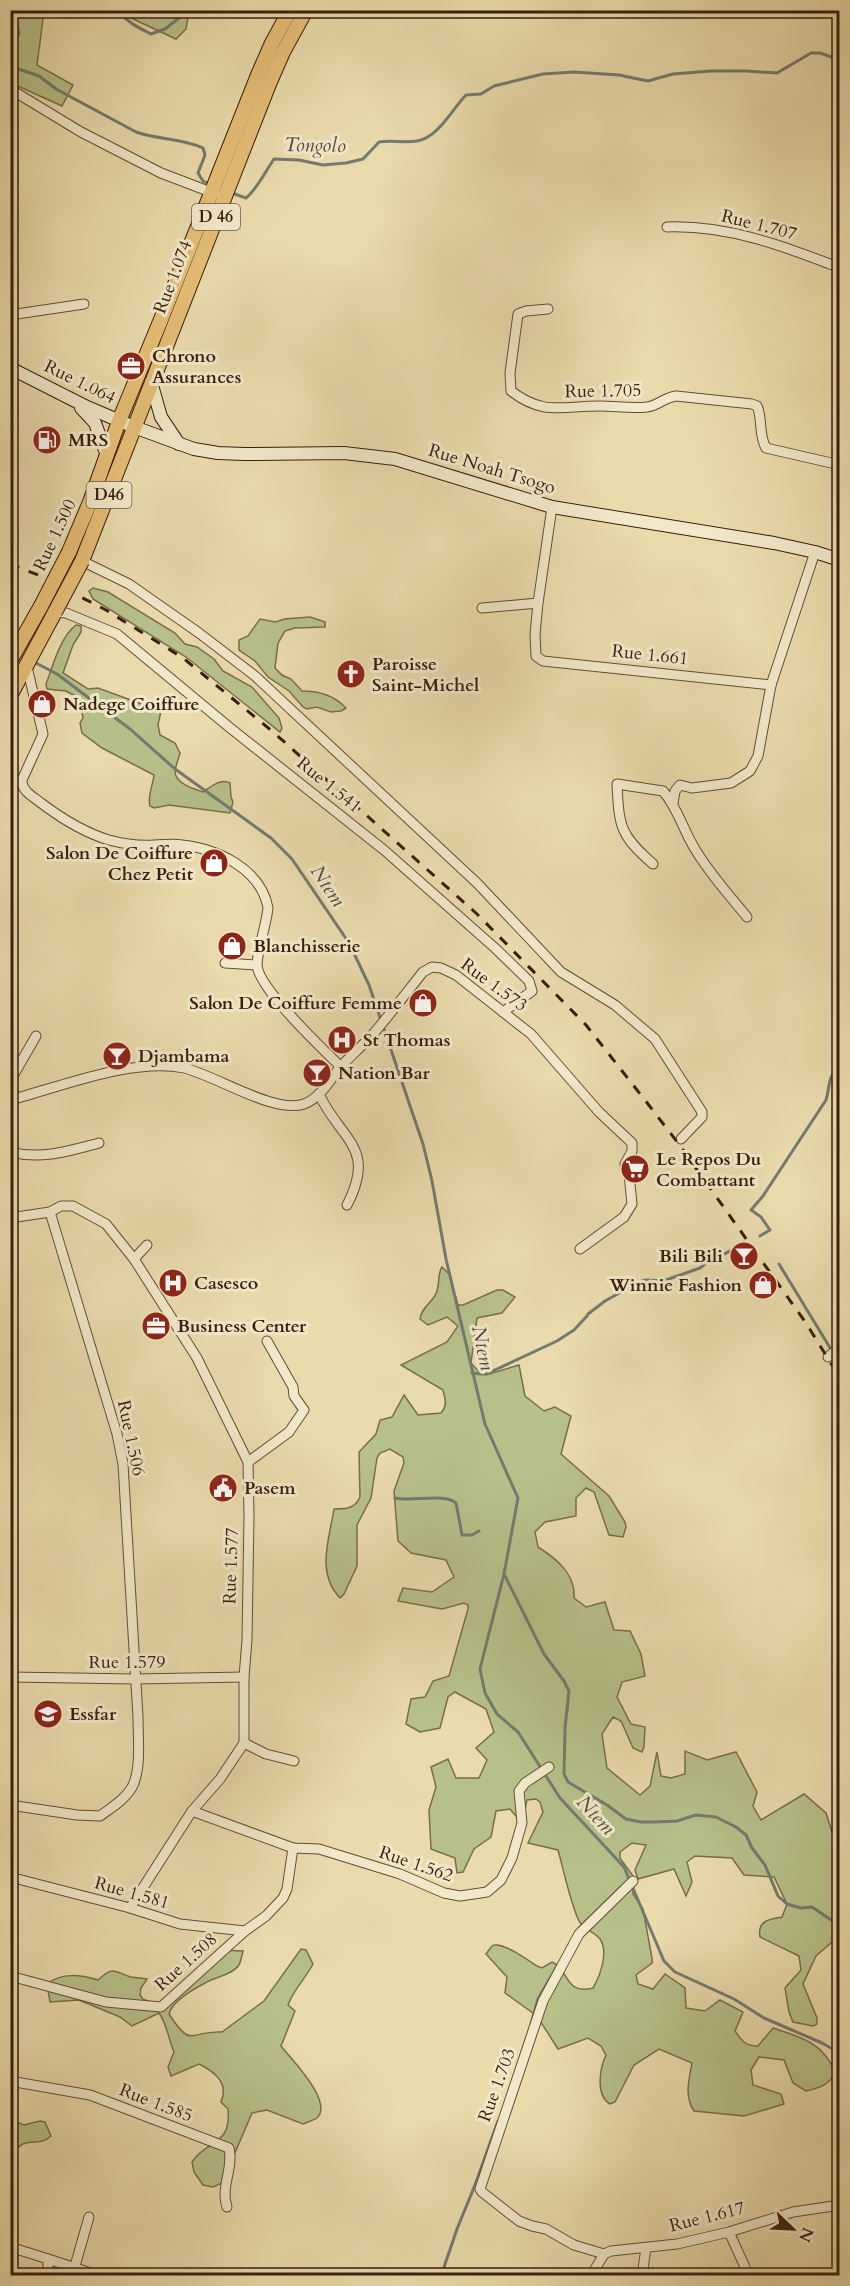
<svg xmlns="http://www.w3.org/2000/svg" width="850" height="2286" viewBox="0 0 850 2286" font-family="Cardo,serif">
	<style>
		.green { fill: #b7c089; stroke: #786e4a; stroke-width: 1.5 }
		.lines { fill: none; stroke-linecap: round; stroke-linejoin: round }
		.stream { stroke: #737b6f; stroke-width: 3 }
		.street-casing { stroke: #654c34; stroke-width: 11 }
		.secondary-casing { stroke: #391d0c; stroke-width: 14 }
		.primary-casing { stroke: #391d0c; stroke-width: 16 }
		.street { stroke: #f1e8c9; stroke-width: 9 }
		.secondary { stroke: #f1e8c9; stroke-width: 12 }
		.primary { stroke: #e5be76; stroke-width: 14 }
		.rail { stroke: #391d0c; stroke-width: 3; stroke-dasharray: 10 10; stroke-linecap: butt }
		.primary-bridge-casing { stroke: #391d0c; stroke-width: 16; stroke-linecap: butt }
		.primary-bridge { stroke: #e5be76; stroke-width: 14 }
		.labels { text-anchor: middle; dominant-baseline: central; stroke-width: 6; stroke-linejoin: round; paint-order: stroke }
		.shield { fill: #f1e8c9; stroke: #705a45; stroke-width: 1.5 }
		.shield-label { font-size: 16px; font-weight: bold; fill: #391d0c }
		.street-label { font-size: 18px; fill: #391d0c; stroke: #f1e8c9 }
		.poi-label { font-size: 18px; font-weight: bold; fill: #391d0c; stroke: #f1e8c9; text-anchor: start }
		.water-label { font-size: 20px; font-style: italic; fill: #564c3e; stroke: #f1e8c9 }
	</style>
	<rect width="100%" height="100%" fill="#eadbac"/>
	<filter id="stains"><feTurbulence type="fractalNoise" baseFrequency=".00333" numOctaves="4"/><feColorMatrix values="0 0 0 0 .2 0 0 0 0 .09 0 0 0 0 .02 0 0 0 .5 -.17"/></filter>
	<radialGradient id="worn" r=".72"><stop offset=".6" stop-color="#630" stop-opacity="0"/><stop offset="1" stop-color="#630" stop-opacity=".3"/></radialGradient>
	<g class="green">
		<polygon points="10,11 44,11 37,65 73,85 62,106 11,83"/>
		<polygon points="116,11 189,11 186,29 176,39"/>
		<polygon points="93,588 108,592 175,633 185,644 197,647 214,659 223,671 252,687 279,718 282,728 280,732 186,657 93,599 89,591"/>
		<path d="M310 617 325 622V627L295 628 285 631 278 643 275 668 282 675 291 679 302 691C319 691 334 695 346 708L341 711 331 712 317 707 307 709 303 707 289 691 268 677 255 661 239 650V640L248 636 260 619 275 622 285 619Z"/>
		<path d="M76 625 81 626V632L73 645 63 673 88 689 98 688 161 711 158 725 160 735 175 743 180 753C179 758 175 767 175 772 176 784 194 789 203 792 211 787 220 778 230 783L231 797 233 802 230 813 169 805 154 808 150 806C147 797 153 785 154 775L102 748 82 733 80 723 83 718 79 698 66 691 47 689 46 684C53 666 60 637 76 625Z"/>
		<path d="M442 1267 449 1274 458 1305H463L497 1290H503L515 1297 502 1313 477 1318 471 1363 481 1374 486 1375 519 1365 525 1396 544 1411 555 1407 571 1416 561 1454 609 1496 625 1522 626 1527 623 1537 609 1535 594 1492 586 1488 576 1498V1516L545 1522 535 1532 538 1547C557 1559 576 1575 574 1598L586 1607 605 1602 614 1630 630 1631 641 1654 645 1676 622 1682 617 1697 631 1724 645 1727 644 1747 642 1752 633 1748 621 1721 613 1717 602 1734 607 1768 640 1795 650 1786 657 1752 661 1776 671 1778 685 1774V1751L707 1760 736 1752 757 1792 753 1806 761 1820 804 1794 826 1813 833 1835 839 1839V1936L816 1956 803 1984 817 2018V2024L813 2026 793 2022 789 2012 785 1988 801 1970 799 1956 760 1937C757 1921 769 1919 782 1917L787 1904 774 1877 744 1875 732 1858 695 1856 687 1862 692 1882 686 1896 674 1869 638 1879 635 1870 646 1845 632 1843 620 1852V1858L633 1876V1894L643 1909 652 1958V1963L636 1975 638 1984 653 1989 665 1974 685 1988 686 2008 705 2011 720 2000 743 2012 735 2031C742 2041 745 2046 758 2046L773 2028C800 2037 825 2043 835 2073 829 2085 819 2088 806 2091L793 2083 784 2060 759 2057 751 2070 753 2085 781 2094 784 2104 744 2116 694 2111C684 2096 689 2080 692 2063L659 2049 634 2065 615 2102 610 2104C595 2095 600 2068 606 2055L601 2046 588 2038 558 2049 537 2016 505 1993 507 1977 486 1954C486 1954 491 1947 492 1946 501 1940 529 1961 537 1966L542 1968 552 1962C570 1970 564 1995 593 1988 600 1976 609 1952 600 1939 595 1932 583 1929 579 1921 570 1902 564 1871 558 1850L528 1843 543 1812 540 1802 536 1799 527 1800 522 1823 510 1809 496 1811 491 1837 474 1849 463 1872 457 1873 455 1858 431 1849 429 1810 436 1787 431 1767 448 1759 456 1778H479L487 1760 476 1748 494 1732 486 1709 455 1692 448 1697 440 1728 420 1732 406 1724 411 1699 425 1697 433 1681 449 1676 468 1609V1605L464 1603 442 1609 398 1601 403 1588 432 1592 454 1577 446 1560 411 1553 398 1541 394 1491 404 1463 403 1457 390 1449 380 1453 377 1458 371 1498 357 1525V1566L344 1594 340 1598C316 1573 329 1540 334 1509 345 1509 355 1509 360 1497L359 1452 376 1434 380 1420 392 1417 404 1395 418 1415 441 1413C448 1405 445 1399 443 1390L401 1365 447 1342 458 1326 447 1317 428 1325 420 1319C421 1307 434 1302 437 1291 440 1282 437 1275 442 1267Z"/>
		<path d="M301 1949 306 1950 313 1964C305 1979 294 1989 288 2005L295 2011 281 2046C291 2059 334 2102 317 2118 314 2120 307 2122 303 2124L267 2110 252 2113 222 2183 213 2187 203 2185 194 2172 192 2162C206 2140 232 2146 228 2109L221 2102C229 2083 215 2072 199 2064L171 2076 168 2067 174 2052C168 2038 167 2024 159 2013L132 2026 120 2017 79 2000 50 2002 47 1984C62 1972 81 1975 98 1980 114 1965 114 1972 131 1977 136 1978 141 1978 147 1979L141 1988 140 1995 143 1999 158 2005 218 1950 243 1951C242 1955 241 1961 239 1965 232 1975 215 1977 205 1983 194 1989 172 2001 169 2014 192 2050 190 2030 222 2032L264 2001Z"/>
		<path d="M11 2120 24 2125 40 2121 45 2122 51 2136C40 2146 34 2139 23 2144 18 2146 18 2150 11 2151Z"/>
	</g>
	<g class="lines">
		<g class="stream">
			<path d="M117 10C127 22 137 27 151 34L165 29 189 10"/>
			<polyline points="10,44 19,34 15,10"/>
			<path d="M10 66 39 76 56 89 136 132C158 140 182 138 203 148L205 155 198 173 203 181 209 184"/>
			<path d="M232 193 246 198C258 188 265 172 274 159L299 160 323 165 346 163 363 159 379 142C391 140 405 143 417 141 438 138 453 108 466 95L481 94 494 86 543 74 574 72 619 75 648 81 673 74 711 71H746L777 73 811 53H820L840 60"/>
			<polyline points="34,662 57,674 130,729 175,769 271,838 292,859 349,943 369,985 423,1144 432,1181 446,1259 485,1424 518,1498 504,1574 480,1669 485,1693 497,1714 518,1732 560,1798 624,1867 664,1961 675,1972 734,1999 764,2018 822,2043 840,2053"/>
			<path d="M760 1236 770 1230 761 1217 751 1210 763 1196 826 1100C830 1088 827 1075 840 1068"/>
			<polyline points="779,1264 832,1351"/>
			<polyline points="588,1314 605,1301 639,1282 646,1280 663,1281 700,1268 710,1260 740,1247"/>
			<polyline points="472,1373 481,1374 495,1370 557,1341 574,1330 587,1316"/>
			<path d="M395 1498C411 1502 446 1493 456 1503L462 1535H472L479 1531"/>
			<polyline points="505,1576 544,1654 564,1681 569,1691 565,1728 564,1774 568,1782 607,1805 626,1819 641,1822 655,1822 677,1821 696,1815 716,1817 736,1827 746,1835 752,1848 765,1865 778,1896 787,1904 801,1908 812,1907 840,1926"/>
			<polyline points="579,1928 621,1887"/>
			<polyline points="531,2024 538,1999 556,1968"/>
			<polyline points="441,2276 457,2229 475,2185 498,2121"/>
		</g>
		<g class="street-casing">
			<g id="street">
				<polyline points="10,89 81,132 161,173 216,194"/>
				<path d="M667 227C728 225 784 246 840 268"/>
				<path d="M548 309 526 311 518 314 510 373 511 391C544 416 561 406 600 406 615 406 632 409 647 407 658 406 663 398 676 396L752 404 757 406C763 419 758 434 766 448L840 465"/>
				<polyline points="10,315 84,304"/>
				<polyline points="552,507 538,603 535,634 536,656 543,661 771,685 815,552"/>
				<polyline points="82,561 129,584 199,633 255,676 477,883 561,972 615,1005 655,1039 702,1112 702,1117 681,1139"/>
				<polyline points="482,608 538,603"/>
				<polyline points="55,612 66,613 117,634 229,727 384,850 495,948 529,981 532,991 503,1012"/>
				<path d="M27 667 43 734 22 780C21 791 34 797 41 803 61 818 85 833 109 840 124 844 139 846 154 845 164 845 173 843 182 845 218 849 261 869 268 908 266 926 259 944 257 963 255 986 323 1049 341 1067"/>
				<polyline points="673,803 675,791 680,785 692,788 731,783 750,771 758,756 771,685"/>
				<path d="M653 864C620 835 619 827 617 784L663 791C678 808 683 830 695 849 709 873 729 895 747 917"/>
				<polyline points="225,963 257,965"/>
				<path d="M319 1094C341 1141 377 1147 347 1205"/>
				<path d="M10 1100C60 1087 134 1057 184 1068 217 1076 274 1114 304 1104 321 1098 331 1078 342 1065 353 1054 364 1044 374 1033 391 1013 407 992 423 972L432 967 441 968 456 975 531 1034 599 1112 632 1143V1151L625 1164 629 1174 632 1204 624 1217 580 1249"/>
				<polyline points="10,1100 13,1076 36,1036"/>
				<path d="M10 1152C42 1160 69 1151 99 1143"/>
				<polyline points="10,1218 50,1212 61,1206 73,1206 106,1224 134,1259 197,1358 248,1462 249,1517 247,1640 244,1677 244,1743 220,1779 192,1811 130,1908"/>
				<polyline points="134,1259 147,1245"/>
				<polyline points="828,1357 840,1347"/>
				<polyline points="248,1462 289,1432 304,1410 294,1396 293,1387 267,1341"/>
				<polyline points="10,1633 13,1677"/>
				<polyline points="10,1677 135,1679 244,1677"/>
				<polyline points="244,1743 266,1754 294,1761"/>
				<path d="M10 1805 77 1815 100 1816C112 1807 128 1798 134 1783 141 1764 138 1738 138 1717L123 1464 117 1434 50 1212"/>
				<polyline points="192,1811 293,1848 319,1849 400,1874 444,1893 460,1896 487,1892 501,1880 512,1858 522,1823 519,1791 525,1783 549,1767"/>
				<polyline points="10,1877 130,1908 180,1924 245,1931"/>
				<polyline points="10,1976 106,2002 161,2007 245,1931 266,1916 283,1898 287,1889 293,1848"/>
				<path d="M10 2081 90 2095 229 2148C234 2169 220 2186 227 2207"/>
				<polyline points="729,2232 745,2267 747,2276"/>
				<polyline points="10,2247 48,2259 48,2276"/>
				<polyline points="604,2254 574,2245 546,2229 532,2226 519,2221 482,2192 480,2189 543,2001 579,1934 633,1881"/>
				<polyline points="48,2259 100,2276"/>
				<polyline points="75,2266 89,2217"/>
				<polyline points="591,2276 604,2254 611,2251 677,2244 729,2232 793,2212 840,2205"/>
				<polyline points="642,2276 646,2248"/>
			</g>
		</g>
		<g class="secondary-casing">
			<g id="secondary">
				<polyline points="10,368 87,407 134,427 194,449 218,453 244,454 344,453 395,459 552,507 774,543 815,552 840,560"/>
				<polyline points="151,382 161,417 179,444"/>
				<polyline points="81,408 95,423 106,453"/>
			</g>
		</g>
		<g class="primary-casing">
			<g id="primary">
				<polyline points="69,552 90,502 119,421 162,317 258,75 272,43 290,10"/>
				<polyline points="82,561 269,84 283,52 306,10"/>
				<polyline points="10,661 41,606"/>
				<polyline points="10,696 55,612"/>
			</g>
		</g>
		<use href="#street" class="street"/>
		<use href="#secondary" class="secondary"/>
		<use href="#primary" class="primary"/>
		<polyline class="rail" points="10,564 38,575 106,610 183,658 272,731 477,914 586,1025 648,1104 678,1143 806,1323 840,1378"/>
		<g class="primary-bridge-casing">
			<g id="primary-bridge">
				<polyline points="41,606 69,552"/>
				<polyline points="55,612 82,561"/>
			</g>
		</g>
		<use href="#primary-bridge" class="primary-bridge"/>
	</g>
	<defs>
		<g id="office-disc" transform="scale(1.5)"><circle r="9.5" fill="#8f2418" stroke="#f1e8c9"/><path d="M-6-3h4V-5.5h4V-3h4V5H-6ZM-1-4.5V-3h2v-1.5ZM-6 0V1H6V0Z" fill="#fff"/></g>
		<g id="fuel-disc" transform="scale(1.5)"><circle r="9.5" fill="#8f2418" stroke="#f1e8c9"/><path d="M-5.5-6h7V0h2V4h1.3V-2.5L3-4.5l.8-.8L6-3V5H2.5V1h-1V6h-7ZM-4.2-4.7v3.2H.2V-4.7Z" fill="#fff"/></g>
		<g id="church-disc" transform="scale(1.5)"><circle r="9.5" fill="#8f2418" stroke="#f1e8c9"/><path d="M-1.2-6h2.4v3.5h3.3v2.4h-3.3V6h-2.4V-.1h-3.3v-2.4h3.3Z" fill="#fff"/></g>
		<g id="shop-disc" transform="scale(1.5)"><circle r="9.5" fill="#8f2418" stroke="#f1e8c9"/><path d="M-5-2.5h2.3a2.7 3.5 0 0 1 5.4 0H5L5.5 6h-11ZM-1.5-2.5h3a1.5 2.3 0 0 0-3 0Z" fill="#fff"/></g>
		<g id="hospital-disc" transform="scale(1.5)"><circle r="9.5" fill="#8f2418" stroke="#f1e8c9"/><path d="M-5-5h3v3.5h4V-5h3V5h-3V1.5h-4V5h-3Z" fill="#fff"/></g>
		<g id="bar-disc" transform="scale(1.5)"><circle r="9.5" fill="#8f2418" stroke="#f1e8c9"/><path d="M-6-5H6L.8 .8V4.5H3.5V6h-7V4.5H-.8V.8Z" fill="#fff"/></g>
		<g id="supermarket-disc" transform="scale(1.5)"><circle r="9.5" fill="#8f2418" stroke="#f1e8c9"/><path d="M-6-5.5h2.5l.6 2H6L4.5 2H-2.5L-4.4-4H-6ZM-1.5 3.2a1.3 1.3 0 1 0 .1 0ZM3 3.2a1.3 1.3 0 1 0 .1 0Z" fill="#fff"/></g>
		<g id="civic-disc" transform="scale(1.5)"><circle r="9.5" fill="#8f2418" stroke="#f1e8c9"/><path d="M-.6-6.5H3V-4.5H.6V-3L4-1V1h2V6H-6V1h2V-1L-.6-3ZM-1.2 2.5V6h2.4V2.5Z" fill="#fff"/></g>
		<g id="university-disc" transform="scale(1.5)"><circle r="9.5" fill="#8f2418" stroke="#f1e8c9"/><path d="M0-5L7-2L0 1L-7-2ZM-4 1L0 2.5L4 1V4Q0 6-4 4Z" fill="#fff"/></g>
	</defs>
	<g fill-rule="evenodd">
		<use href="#office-disc" x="131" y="366"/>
		<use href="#fuel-disc" x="47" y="440"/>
		<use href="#church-disc" x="351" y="674"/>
		<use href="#shop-disc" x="42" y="704"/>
		<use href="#shop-disc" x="214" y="863"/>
		<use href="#shop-disc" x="232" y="946"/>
		<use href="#shop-disc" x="423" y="1003"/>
		<use href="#hospital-disc" x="342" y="1040"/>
		<use href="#bar-disc" x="117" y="1056"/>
		<use href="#bar-disc" x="317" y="1073"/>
		<use href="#supermarket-disc" x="635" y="1169"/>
		<use href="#bar-disc" x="744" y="1256"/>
		<use href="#hospital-disc" x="173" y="1283"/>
		<use href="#shop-disc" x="763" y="1285"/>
		<use href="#office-disc" x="156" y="1326"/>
		<use href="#civic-disc" x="223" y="1488"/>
		<use href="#university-disc" x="48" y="1714"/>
	</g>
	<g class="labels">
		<g class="shield">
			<rect x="192" y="204" width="48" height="26" rx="4.5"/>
			<rect x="86.5" y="482" width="45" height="26" rx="4.5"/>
		</g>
		<g class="shield-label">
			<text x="216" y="217">D 46</text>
			<text x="109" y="495">D46</text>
		</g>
		<g class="street-label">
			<text transform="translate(759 225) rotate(14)">Rue 1.707</text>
			<text transform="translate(173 277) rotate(-69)">Rue 1.074</text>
			<text transform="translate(80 382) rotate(26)">Rue 1.064</text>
			<text transform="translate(603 391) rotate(-1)">Rue 1.705</text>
			<text transform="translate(492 469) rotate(17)">Rue Noah Tsogo</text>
			<text transform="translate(55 535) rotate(-65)">Rue 1.500</text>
			<text transform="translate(650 655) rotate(6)">Rue 1.661</text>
			<text transform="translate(329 785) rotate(39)">Rue 1.541</text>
			<text transform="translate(494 985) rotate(36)">Rue 1.573</text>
			<text transform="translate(131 1438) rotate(78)">Rue 1.506</text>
			<text transform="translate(231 1566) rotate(-88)">Rue 1.577</text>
			<text x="127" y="1662">Rue 1.579</text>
			<text transform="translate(416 1864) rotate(19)">Rue 1.562</text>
			<text transform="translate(132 1893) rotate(16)">Rue 1.581</text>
			<text transform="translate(186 1962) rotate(-42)">Rue 1.508</text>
			<text transform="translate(497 2085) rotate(-70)">Rue 1.703</text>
			<text transform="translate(156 2103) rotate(21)">Rue 1.585</text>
			<text transform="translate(707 2217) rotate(-14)">Rue 1.617</text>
		</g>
		<g class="poi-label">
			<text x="152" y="356">Chrono<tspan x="152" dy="21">Assurances</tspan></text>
			<text x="68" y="440">MRS</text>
			<text x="372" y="664">Paroisse<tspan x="372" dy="21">Saint-Michel</tspan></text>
			<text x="63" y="704">Nadege Coiffure</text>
			<text x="193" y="853" text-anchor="end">Salon De Coiffure<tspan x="193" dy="21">Chez Petit</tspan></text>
			<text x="253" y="946">Blanchisserie</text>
			<text x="402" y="1003" text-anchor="end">Salon De Coiffure Femme</text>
			<text x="363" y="1040">St Thomas</text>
			<text x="138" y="1056">Djambama</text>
			<text x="338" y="1073">Nation Bar</text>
			<text x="656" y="1159">Le Repos Du<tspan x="656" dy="21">Combattant</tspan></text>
			<text x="723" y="1256" text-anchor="end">Bili Bili</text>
			<text x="194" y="1283">Casesco</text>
			<text x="742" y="1285" text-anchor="end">Winnie Fashion</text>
			<text x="177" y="1326">Business Center</text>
			<text x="244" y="1488">Pasem</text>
			<text x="69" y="1714">Essfar</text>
		</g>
		<g class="water-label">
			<text transform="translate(315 145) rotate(1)">Tongolo</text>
			<text transform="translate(328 886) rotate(56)">Ntem</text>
			<text transform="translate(483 1348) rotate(78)">Ntem</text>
			<text transform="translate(596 1815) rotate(47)">Ntem</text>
		</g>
	</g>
	<rect width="850" height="2286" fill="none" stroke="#eadbac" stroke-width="36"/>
	<rect x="12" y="12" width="826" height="2262" fill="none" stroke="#391d0c" stroke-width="3"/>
	<rect x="18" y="18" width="814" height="2250" fill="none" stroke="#391d0c" stroke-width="1.5"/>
	<g transform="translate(793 2229) rotate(113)" stroke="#f1e8c9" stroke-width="4.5" paint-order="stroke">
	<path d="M0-4.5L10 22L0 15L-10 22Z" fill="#391d0c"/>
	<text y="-9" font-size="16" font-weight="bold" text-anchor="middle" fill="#391d0c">N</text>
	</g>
	<rect width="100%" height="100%" filter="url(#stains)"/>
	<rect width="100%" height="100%" fill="url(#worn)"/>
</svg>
